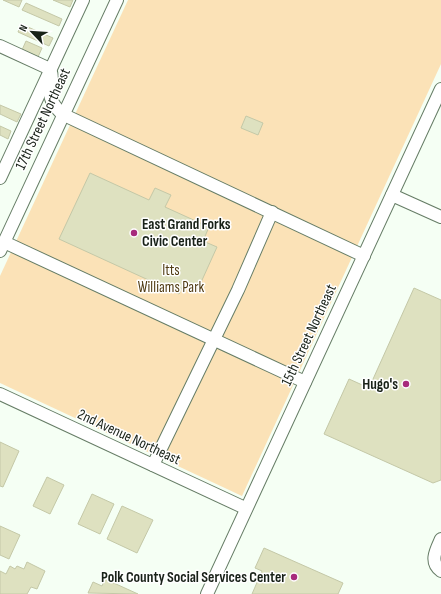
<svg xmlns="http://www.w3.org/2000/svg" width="441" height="594" viewBox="0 0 441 594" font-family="'Sofia Sans Condensed',sans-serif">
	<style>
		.green { fill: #fbe2b7 }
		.building { fill: #dee1c0; stroke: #c4c8a7 }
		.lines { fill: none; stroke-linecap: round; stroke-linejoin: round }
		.minor-casing { stroke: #667d66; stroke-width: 14 }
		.minor { stroke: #fff; stroke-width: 12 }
		.poi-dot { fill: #a72a7c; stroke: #fff; stroke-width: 1.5 }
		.labels { text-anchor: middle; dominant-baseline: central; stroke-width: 3; stroke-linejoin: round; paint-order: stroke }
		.street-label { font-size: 15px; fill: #182118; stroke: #fff }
		.poi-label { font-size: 15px; font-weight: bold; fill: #182118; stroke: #fff; text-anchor: end }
		.park-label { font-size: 15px; fill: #503b13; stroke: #fff }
	</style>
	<rect width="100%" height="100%" fill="#f5fff4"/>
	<polygon class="green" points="128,0 441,0 441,64 242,496 0,383 0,276"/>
	<g class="building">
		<polygon points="3,0 22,0 19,7"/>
		<polygon points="53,0 73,0 70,7"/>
		<polygon points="26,3 62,19 59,26 22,10"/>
		<polygon points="21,24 53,38 49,46 18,32"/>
		<polygon points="26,41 42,48 38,57 22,50"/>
		<polygon points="0,105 21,114 17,122 0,114"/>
		<polygon points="246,116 263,123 258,135 241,128"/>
		<polygon points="0,126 11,131 8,139 0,135"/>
		<polygon points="90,173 149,200 155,188 171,195 165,207 209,227 203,241 217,247 198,289 184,283 179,294 59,239"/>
		<polygon points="414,288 441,300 441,480 433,483 324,434 349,379 369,388"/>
		<polygon points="0,442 19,451 3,487 0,486"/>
		<polygon points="47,477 64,485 50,514 33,506"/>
		<polygon points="92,494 114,504 100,534 78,524"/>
		<polygon points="122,506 153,520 137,553 107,539"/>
		<polygon points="0,526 20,535 9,559 0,555"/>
		<polygon points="264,548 343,583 338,594 252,594 262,571 255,568"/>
		<polygon points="27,562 45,571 37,589 31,587 27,594 0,594 0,571 6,574 10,566 15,569 17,566 24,569"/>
		<polygon points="105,579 138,594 88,593 93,582 102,586"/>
	</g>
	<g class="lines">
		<g class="minor-casing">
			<g id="minor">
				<path d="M0 46 50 69C58 88 39 91 62 114L364 256"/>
				<polyline points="0,178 83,0"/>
				<polyline points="392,195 441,217"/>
				<polyline points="4,242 305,382"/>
				<polyline points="0,251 117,0"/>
				<polyline points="0,394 245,508"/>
				<polyline points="153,465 238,290 272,212"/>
				<path d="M441 539C436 550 429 562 441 571"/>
				<polyline points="207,594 441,89"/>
			</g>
		</g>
		<use href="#minor" class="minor"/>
	</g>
	<g class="poi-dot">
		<circle cx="134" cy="233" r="4"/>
		<circle cx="406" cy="384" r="4"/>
		<circle cx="294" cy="577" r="4"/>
	</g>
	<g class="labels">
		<g class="street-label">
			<text transform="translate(43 119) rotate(-65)">17th Street Northeast</text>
			<text transform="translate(309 335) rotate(-65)">15th Street Northeast</text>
			<text transform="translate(129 437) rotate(25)">2nd Avenue Northeast</text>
		</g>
		<g class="poi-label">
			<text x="142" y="224" text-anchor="start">East Grand Forks<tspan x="142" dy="17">Civic Center</tspan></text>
			<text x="398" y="384">Hugo's</text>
			<text x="286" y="577">Polk County Social Services Center</text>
		</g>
		<g class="park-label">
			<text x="171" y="270">Itts<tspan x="171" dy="17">Williams Park</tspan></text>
		</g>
	</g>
	<g transform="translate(32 32) rotate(295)" stroke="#ffffff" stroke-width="3" paint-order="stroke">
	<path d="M0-3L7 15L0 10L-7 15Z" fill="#182118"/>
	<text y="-6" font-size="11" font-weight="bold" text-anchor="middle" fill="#182118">N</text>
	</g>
</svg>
